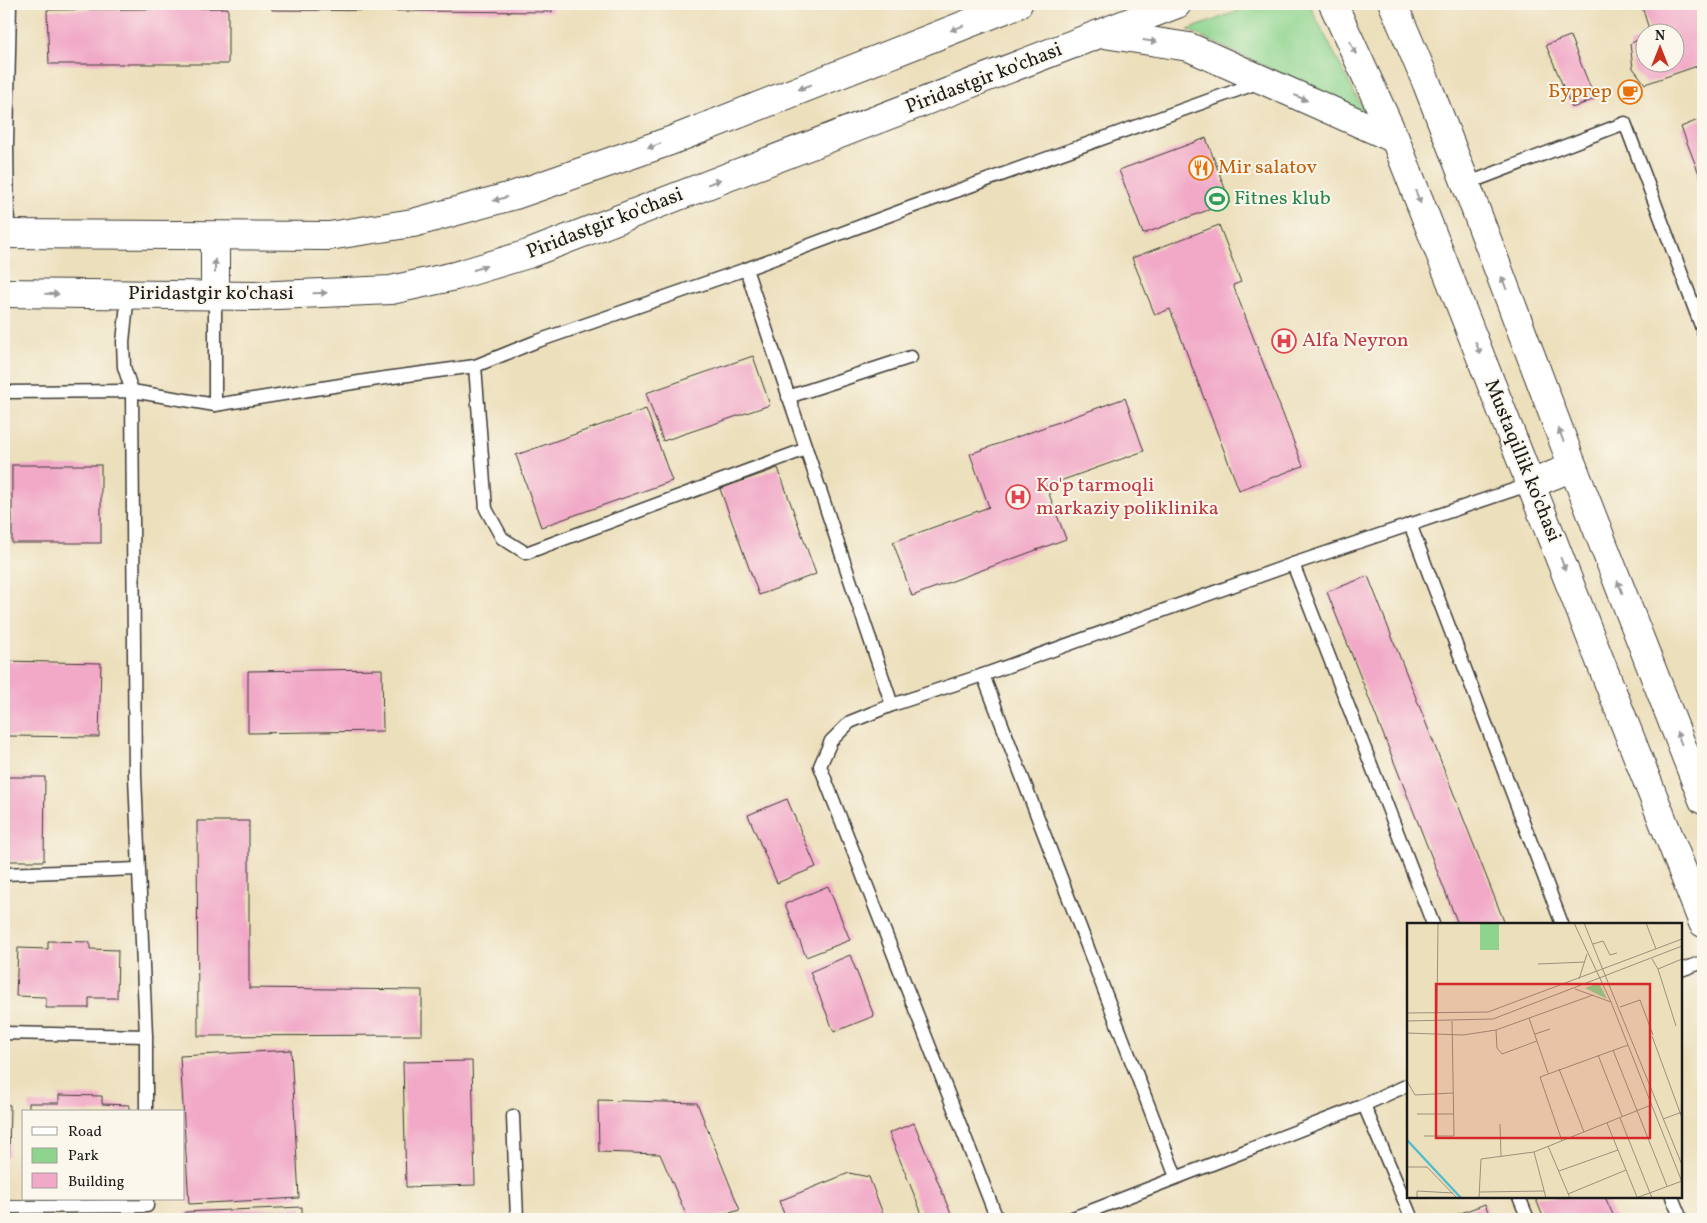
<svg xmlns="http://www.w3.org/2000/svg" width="1707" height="1223" viewBox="0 0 1707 1223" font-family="Vollkorn,serif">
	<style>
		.green { fill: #8ed48e; stroke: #557855 }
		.building { fill: #f1a9c7 }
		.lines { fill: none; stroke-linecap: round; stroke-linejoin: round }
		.lane-casing { stroke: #3b3934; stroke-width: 15 }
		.secondary-casing { stroke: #3b3934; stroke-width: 30 }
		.lane { stroke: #fff; stroke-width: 12 }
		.secondary { stroke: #fff; stroke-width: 28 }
		.oneway { fill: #999 }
		.labels { text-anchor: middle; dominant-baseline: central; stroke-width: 4; stroke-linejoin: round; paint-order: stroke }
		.street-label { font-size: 20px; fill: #1c1c1c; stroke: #fbf7ec }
		.food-label { font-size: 20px; fill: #c56008; stroke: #fbf7ec; text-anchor: end }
		.leisure-label { font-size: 20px; fill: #27864d; stroke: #fbf7ec; text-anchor: start }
		.health-label { font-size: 20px; fill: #be3a42; stroke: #fbf7ec; text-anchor: start }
		.inset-river { fill: none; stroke: #52bdcd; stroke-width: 2.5 }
		.inset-road { fill: none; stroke: #99917c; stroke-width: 1 }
		.view { fill: #d62828; fill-opacity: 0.15; stroke: #d62828; stroke-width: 2.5 }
		.inset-edge { fill: none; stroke: #1c1c1c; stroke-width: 2.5 }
	</style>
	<rect width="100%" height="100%" fill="#fbf7ec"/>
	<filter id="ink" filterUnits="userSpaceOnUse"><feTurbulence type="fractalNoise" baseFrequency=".02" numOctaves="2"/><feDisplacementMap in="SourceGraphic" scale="10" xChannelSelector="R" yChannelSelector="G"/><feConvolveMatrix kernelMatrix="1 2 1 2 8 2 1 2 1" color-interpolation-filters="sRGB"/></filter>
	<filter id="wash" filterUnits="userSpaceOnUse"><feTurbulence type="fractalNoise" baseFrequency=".0096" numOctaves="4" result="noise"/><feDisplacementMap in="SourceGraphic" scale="20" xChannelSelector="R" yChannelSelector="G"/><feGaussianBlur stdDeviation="1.12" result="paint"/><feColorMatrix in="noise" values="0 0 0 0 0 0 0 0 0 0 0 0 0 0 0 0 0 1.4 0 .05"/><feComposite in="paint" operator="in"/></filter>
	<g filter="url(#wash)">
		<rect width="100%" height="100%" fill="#ecdfbc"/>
		<polygon class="green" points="1256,4 1309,4 1365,114 1188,30"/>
		<g id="blocks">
			<g class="building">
				<polygon points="272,4 552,4 552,12 272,10"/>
				<polygon points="1641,4 1703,4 1703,64 1645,84 1633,68 1630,44 1644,36 1644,62 1674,62 1674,32 1650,32"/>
				<polygon points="228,8 228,64 49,64 47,10"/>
				<polygon points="1570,36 1595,99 1572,108 1546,45"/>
				<polygon points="1703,118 1703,184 1681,127"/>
				<polygon points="1206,138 1230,202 1143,234 1119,170"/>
				<polygon points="1219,225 1241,282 1233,285 1303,466 1239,490 1170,309 1155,315 1132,258"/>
				<polygon points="753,356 770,405 663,441 646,393"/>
				<polygon points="1125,398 1144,451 1046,486 1066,539 912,596 893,542 989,507 970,454"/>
				<polygon points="646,409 672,481 541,527 516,455"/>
				<rect x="12" y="465" width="89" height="78"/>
				<polygon points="778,468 816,574 759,595 720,489"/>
				<polygon points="1368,576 1505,924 1458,924 1327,592"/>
				<polygon points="4,661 101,663 99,737 6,736 5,744 4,744"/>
				<polygon points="382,669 383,731 248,733 248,671"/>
				<polygon points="4,777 45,777 44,861 4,861"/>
				<polygon points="787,799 816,867 777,883 748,815"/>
				<polygon points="197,821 249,821 249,988 422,990 422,1035 198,1036"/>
				<polygon points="828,886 850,940 806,957 785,904"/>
				<polygon points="48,941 90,942 90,949 118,950 117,998 89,998 89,1008 46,1008 46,997 16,996 18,948 48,949"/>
				<polygon points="850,955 874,1016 834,1032 810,972"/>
				<polygon points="291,1050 299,1198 189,1204 180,1056"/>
				<polygon points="472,1061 475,1185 406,1187 403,1062"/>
				<polygon points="59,1095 102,1096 102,1104 129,1105 129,1112 29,1112 29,1103 59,1103"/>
				<polygon points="598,1100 697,1103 740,1210 709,1219 688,1219 660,1154 599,1152"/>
				<polygon points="4,1104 10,1105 9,1156 4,1156"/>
				<polygon points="914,1123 953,1219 924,1219 889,1133"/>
				<polygon points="849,1173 869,1177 885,1219 786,1219 779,1201"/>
				<polygon points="1535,1197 1605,1197 1615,1219 1544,1219"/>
				<polygon points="1485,1204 1491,1219 1445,1219"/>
				<polygon points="302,1207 302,1219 186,1219 185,1212"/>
			</g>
		</g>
	</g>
	<g filter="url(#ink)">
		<use href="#blocks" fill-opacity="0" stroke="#3b3934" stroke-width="1"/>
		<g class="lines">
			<g class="lane-casing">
				<g id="lane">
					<polyline points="1466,184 1625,123 1703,331"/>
					<polyline points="8,234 7,143 10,4"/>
					<polyline points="746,269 892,705"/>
					<polyline points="128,294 123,342 124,367 132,391 135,776 146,1036 146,1112"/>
					<polyline points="475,366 486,509 502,538 526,553 806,449"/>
					<polyline points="4,392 132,391 215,405 378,379 475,366 535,342 746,269 906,209 1260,82"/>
					<polyline points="788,397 911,357"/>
					<polyline points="215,405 215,296"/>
					<polyline points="1410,524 1562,924"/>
					<polyline points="1293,564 1433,924"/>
					<polyline points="983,675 1176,1177"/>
					<polyline points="4,874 138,869"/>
					<polyline points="1681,970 1703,962"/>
					<polyline points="4,1033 146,1036"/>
					<polyline points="1364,1105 1412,1219"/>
					<polyline points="513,1116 517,1219"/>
					<polyline points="1519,1197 1528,1219"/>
					<polyline points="1672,1197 1681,1219"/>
					<polyline points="4,1207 147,1206 147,1199"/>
					<polyline points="997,1219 820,766 831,741 850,722 892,705 983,675 1293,564 1531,484"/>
					<polyline points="1070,1219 1364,1105 1408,1085"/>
				</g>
			</g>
			<g class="secondary-casing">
				<g id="secondary">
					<polyline points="1333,4 1395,139 1703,923"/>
					<polyline points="1393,4 1427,84 1466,184 1573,467 1703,800"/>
					<polyline points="1104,34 1189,47 1395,139"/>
					<polyline points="4,234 329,236 413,223 515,195 670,141 1018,4"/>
					<polyline points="215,237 215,296"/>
					<polyline points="4,293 254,296 391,290 455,276 528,254 1177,4"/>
					<polyline points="1531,484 1573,467"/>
				</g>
			</g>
			<use href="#lane" class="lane"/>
			<use href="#secondary" class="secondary"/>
		</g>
		<defs><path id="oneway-solid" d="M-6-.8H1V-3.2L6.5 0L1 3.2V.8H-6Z" transform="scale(1.25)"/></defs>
		<g class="oneway">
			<use href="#oneway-solid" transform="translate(957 28) rotate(159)"/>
			<use href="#oneway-solid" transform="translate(1150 41) rotate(8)"/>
			<use href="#oneway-solid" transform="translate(1353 48) rotate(65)"/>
			<use href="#oneway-solid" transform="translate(805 87) rotate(159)"/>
			<use href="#oneway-solid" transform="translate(1301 98) rotate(24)"/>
			<use href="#oneway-solid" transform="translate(654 146) rotate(160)"/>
			<use href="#oneway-solid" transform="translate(714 182) rotate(-21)"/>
			<use href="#oneway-solid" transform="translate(1418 197) rotate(68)"/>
			<use href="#oneway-solid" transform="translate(500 199) rotate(165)"/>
			<use href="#oneway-solid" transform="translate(215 266) rotate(-90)"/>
			<use href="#oneway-solid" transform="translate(480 268) rotate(-17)"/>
			<use href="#oneway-solid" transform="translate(1504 283) rotate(-111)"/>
			<use href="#oneway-solid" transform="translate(320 293) rotate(-2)"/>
			<use href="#oneway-solid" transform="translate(52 294) rotate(1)"/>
			<use href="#oneway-solid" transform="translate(1478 348) rotate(68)"/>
			<use href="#oneway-solid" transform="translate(1561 435) rotate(-111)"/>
			<use href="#oneway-solid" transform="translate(1563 564) rotate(69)"/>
			<use href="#oneway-solid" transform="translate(1620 587) rotate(-111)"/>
			<use href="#oneway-solid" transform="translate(1679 738) rotate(-111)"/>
		</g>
	</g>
	<defs>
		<g id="cafe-ring" transform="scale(1.25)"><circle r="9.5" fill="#fbf7ec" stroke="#e8710a" stroke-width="1.5"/><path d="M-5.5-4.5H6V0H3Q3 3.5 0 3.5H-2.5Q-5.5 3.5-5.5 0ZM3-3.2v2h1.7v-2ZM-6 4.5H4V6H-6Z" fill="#e8710a"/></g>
		<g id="restaurant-ring" transform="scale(1.25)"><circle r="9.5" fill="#fbf7ec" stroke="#e8710a" stroke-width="1.5"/><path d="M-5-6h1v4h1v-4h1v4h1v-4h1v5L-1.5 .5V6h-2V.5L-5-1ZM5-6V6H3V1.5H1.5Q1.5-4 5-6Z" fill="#e8710a"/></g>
		<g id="stadium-ring" transform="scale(1.25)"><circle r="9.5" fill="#fbf7ec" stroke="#2e9e5b" stroke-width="1.5"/><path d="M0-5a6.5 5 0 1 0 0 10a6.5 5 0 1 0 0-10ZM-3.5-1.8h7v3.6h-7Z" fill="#2e9e5b"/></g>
		<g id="hospital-ring" transform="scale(1.25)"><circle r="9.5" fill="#fbf7ec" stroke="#e0444e" stroke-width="1.5"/><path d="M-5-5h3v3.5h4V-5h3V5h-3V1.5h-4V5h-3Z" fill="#e0444e"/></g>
	</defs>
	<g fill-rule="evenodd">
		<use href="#cafe-ring" x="1630" y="92"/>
		<use href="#restaurant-ring" x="1201" y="168"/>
		<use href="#stadium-ring" x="1217" y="199"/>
		<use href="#hospital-ring" x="1284" y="341"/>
		<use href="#hospital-ring" x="1018" y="497"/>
	</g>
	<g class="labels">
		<g class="street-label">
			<text transform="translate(984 79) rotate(-21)">Piridastgir ko'chasi</text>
			<text transform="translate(605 224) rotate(-21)">Piridastgir ko'chasi</text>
			<text x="211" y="294">Piridastgir ko'chasi</text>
			<text transform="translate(1522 461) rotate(68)">Mustaqillik ko'chasi</text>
		</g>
		<g class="food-label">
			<text x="1612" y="92">Бургер</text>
			<text x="1218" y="168" text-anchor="start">Mir salatov</text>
		</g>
		<g class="leisure-label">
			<text x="1234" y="199">Fitnes klub</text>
		</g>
		<g class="health-label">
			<text x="1302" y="341">Alfa Neyron</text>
			<text x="1036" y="486">Ko'p tarmoqli<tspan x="1036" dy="23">markaziy poliklinika</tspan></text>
		</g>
	</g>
	<g transform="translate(1407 923)">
		<rect width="275" height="275" fill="#ecdfbc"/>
		<path d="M73 0H92V27H73ZM192 60 200 76 178 65Z" fill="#8ed48e"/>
		<path class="inset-river" d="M0 217 54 275"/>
		<path class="inset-road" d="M167 0 204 79 275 259M177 0 275 242M239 0 249 26M186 21 196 18 203 32 210 30M245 36 251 46 269 103M131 41 178 39M251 46 275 36M172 56 180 31M168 66 204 79M213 84 233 77 246 112M0 90 81 89 275 16M30 91 31 0M122 95 141 150M0 98 86 96 275 23M89 107 90 125 95 131 130 118M0 110 56 112 89 107 186 72M128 111 143 106M245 113 275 195M206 127 260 263M191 132 215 193M152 146 177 209M0 158 8 172 46 170M10 191H47M213 195 245 275M256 196 275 189M200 200 230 274M93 201 94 233M17 213H47L45 98M155 218 133 154 221 122M141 223 163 275M127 229 139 275M0 244H20L50 275M152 248 211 227M73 269 137 268M161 271 219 247M10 275V268L46 270M72 275 74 236 127 229 244 182M229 275 275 258"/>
		<path class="view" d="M29 61H243V215H29Z"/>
		<rect width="275" height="275" class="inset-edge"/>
	</g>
	<rect width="1707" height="1223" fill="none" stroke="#fbf7ec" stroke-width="20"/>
	<rect x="22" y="1110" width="162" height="90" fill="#fbf7ec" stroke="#a29f99"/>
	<rect x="32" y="1127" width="25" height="8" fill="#ffffff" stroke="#a29f99"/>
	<text x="68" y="1136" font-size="15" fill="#1c1c1c">Road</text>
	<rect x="32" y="1148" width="25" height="15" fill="#8ed48e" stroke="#a29f99"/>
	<text x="68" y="1160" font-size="15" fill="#1c1c1c">Park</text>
	<rect x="32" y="1173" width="25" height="15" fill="#f1a9c7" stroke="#a29f99"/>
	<text x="68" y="1186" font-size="15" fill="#1c1c1c">Building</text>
	<g transform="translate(1660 48)"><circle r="24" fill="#fbf7ec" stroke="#a29f99"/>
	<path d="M0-4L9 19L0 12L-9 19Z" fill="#c8321e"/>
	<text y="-8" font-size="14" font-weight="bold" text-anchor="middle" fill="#1c1c1c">N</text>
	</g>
</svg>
